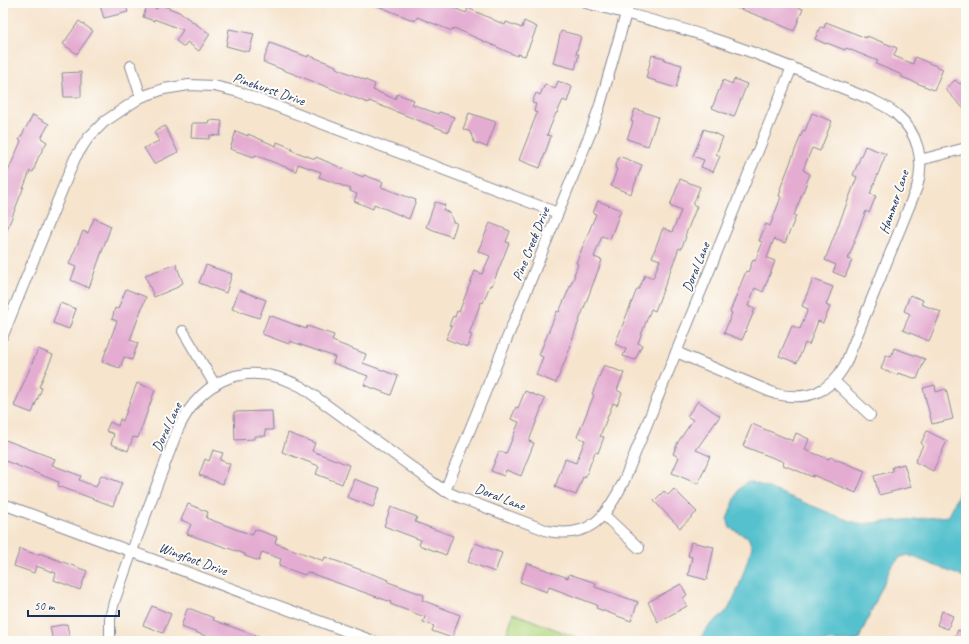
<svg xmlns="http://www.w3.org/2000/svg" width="969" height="644" viewBox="0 0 969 644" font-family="Caveat,sans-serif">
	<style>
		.green { fill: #b4d983; stroke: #688470 }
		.water { fill: #55c1ce; stroke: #387896 }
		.building { fill: #e4acd1 }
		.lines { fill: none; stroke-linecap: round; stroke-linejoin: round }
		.minor-casing { stroke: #888a96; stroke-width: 12 }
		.minor { stroke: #fff; stroke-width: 10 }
		.labels { text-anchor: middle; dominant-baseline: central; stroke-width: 4; stroke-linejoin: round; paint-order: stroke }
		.street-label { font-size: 14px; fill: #1b2f5e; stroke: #fdfcf7 }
	</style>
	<rect width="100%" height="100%" fill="#fdfcf7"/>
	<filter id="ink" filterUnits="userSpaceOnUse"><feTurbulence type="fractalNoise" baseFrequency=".025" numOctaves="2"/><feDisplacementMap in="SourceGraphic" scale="8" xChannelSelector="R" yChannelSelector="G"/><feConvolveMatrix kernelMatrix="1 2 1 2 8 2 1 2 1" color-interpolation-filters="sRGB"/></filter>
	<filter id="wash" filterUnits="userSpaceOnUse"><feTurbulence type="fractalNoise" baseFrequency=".012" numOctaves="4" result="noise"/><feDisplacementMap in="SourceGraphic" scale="16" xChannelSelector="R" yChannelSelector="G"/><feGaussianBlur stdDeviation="0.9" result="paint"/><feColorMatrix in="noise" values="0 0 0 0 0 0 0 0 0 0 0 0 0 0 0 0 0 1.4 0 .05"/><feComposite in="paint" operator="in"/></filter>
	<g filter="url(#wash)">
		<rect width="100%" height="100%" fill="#f6e4cd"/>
		<polygon class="green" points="513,613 586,641 505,641"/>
		<polygon class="water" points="966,475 966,578 908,555 901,557 891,567 858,641 698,641 708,627 728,610 738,589 752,547 748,537 730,528 727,519 739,489 748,482 761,485 842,518 860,524 949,516"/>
		<g id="blocks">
			<g class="building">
				<polygon points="99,3 125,3 128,12 104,18"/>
				<polygon points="371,3 442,3 466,13 468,8 505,25 506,22 522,28 524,21 537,27 525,56 518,54 517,56 454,28 452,31 417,17 415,21"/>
				<polygon points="727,3 787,3 803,9 794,31 767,19 727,4"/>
				<polygon points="159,4 179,12 210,34 199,51 187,42 184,47 176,41 183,30 154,19 154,21 143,17 147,5 157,9"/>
				<polygon points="79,21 93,31 77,54 63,44"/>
				<polygon points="826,22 866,38 867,36 897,48 894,56 913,64 915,57 943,69 934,90 902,77 902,75 876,64 878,61 846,48 845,50 827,43 826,44 815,39 820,27 824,28"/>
				<polygon points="229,29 254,34 249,52 226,46"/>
				<polygon points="561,31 581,36 576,54 579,54 575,69 553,63"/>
				<polygon points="270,43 308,57 308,55 336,66 336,68 375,84 373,90 395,99 397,94 414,100 412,104 438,114 439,112 454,117 448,132 369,101 368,103 263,62"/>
				<polygon points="652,55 665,58 664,60 682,65 676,88 656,82 656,81 646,78"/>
				<polygon points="81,72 81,97 64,97 62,73"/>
				<polygon points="734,79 747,84 734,117 712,108 723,80 732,84"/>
				<polygon points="966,79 966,111 945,89 955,80 960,84"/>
				<polygon points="558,81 572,87 567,102 563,100 557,113 556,113 547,135 551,136 540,168 519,160 537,113 534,111 536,104 532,103 536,93 540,95 545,84 555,89"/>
				<polygon points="635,109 658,117 648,146 627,139 633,122 631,121"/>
				<polygon points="469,113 496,122 487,147 473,142 474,139 470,132 463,129"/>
				<polygon points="812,113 832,121 820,151 812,148 805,165 803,170 810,174 794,215 796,216 785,243 774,239 767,258 775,261 763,292 755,288 748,306 755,309 742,340 724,333 732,313 730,312 746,271 748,272 753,260 755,261 763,242 759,241 766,224 770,226 781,197 779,196 781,190 780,189 803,130 805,131"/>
				<polygon points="33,115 49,124 41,138 47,142 38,158 33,172 30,171 3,240 3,183 21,141 19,140"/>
				<polygon points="209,120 222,121 220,136 210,135 209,139 191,138 192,123 208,123"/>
				<polygon points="165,126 178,152 154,164 144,148 159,141 154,132"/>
				<polygon points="704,129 723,137 716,154 720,156 713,172 701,167 704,160 693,156"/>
				<polygon points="236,131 248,136 248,134 276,146 277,142 292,148 291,150 315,159 316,157 363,177 364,175 383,182 381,187 416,200 409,219 374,204 373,209 354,201 357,194 350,191 351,189 319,177 321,172 298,164 296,171 255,155 254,157 230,149"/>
				<polygon points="865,146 886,154 870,194 876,196 869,213 866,211 854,241 855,241 848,259 852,260 845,277 833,272 836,265 825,260 857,177 853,175"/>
				<polygon points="619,156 642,165 631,194 611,186 617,169 615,168"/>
				<polygon points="680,179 700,187 693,205 697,206 685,236 686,237 681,249 679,248 655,311 651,309 638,343 642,345 635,360 623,356 626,349 615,344 637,289 639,289 645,275 653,278 660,260 652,257 663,228 672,232 681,211 670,206"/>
				<polygon points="598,201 621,210 610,239 602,236 594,257 602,260 570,345 571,346 556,383 536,375 543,357 539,355 557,311 559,312 575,275 574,275 578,264 576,263 596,214 593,213"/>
				<polygon points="435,202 445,205 443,210 450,213 453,222 457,223 452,237 426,227"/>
				<polygon points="94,218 111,226 89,288 71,280 76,267 69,264 83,231 88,233"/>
				<polygon points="490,223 510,231 506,242 509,243 492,286 490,285 483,303 481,302 469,334 472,335 467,347 446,339 452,326 449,325 453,316 455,317 457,311 459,312 475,271 482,274 490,256 478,251"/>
				<polygon points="176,264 183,283 177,286 178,287 154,297 145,275"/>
				<polygon points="206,265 232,274 226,293 199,283"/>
				<polygon points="813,279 833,287 826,305 830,307 823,323 818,321 809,345 805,343 797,363 779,356 792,326 800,329 808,309 802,306"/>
				<polygon points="126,289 146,297 130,340 138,343 132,360 124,357 120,368 102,362 117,321 112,319 115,308 118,309"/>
				<polygon points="239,290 266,300 259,318 232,309"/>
				<polygon points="910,295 923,300 921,304 941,312 929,341 903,330 910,314 904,311"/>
				<polygon points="60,303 76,309 69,329 53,323"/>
				<polygon points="269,315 306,329 307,326 334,335 332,341 366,354 363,363 398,376 391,395 364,385 368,376 333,363 335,357 290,341 289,344 262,334"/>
				<polygon points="894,348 925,359 917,379 898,373 897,375 881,369 886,355 891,357"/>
				<polygon points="38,349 53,355 39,387 42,388 32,413 14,406"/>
				<polygon points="604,365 624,373 617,390 622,393 617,405 613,403 600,436 604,437 598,453 595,452 585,478 583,477 576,495 555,487 565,459 576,463 585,440 577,437 594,395 592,394"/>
				<polygon points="137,383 155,390 138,438 133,437 128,451 111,444 114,434 106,431 110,422 118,426 120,419 123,421"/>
				<polygon points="935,385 936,392 946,389 953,419 932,424 923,388"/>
				<polygon points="525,391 545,399 529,441 534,443 521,476 506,470 504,476 491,471 499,451 506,454 519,422 511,419 516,407 518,408"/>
				<polygon points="698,401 720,416 696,450 710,456 698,484 672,473 679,457 673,454 678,442 693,420 687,416"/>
				<polygon points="272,411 273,430 265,430 266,436 254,436 254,439 235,440 234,412"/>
				<polygon points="752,424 793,441 796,433 809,439 805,450 829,459 830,457 865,471 856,493 813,475 813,477 783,465 784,462 743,446"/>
				<polygon points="927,431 947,441 933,471 915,462 923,445 921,443"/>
				<polygon points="288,433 315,443 312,451 349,465 342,484 316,474 319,466 282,452"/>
				<polygon points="3,439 55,459 52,465 81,476 79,480 96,487 101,475 122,483 113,506 58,486 59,482 3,460"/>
				<polygon points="213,450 223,453 220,460 230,464 223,484 199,475 205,459 209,461"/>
				<polygon points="904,464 911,487 879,495 874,476 893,471 892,467"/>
				<polygon points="354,479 380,488 373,507 347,497"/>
				<polygon points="674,489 697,512 680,528 654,501 664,491 668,495"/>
				<polygon points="188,504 208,512 206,518 252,535 255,529 277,537 275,543 324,561 325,557 389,580 388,582 424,595 422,600 460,615 452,638 432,631 434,626 423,622 425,617 390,604 391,602 307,572 305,575 279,566 281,559 262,552 259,561 245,556 245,554 187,534 191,524 181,520"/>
				<polygon points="391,507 417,517 415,522 453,536 446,555 419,545 421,540 384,526"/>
				<polygon points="691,542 714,547 707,580 688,575 692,557 688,556"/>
				<polygon points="475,543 502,553 495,572 468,562"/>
				<polygon points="20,549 38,555 39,553 87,571 80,590 54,580 56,573 36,566 34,573 14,566"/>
				<polygon points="527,563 568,578 569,574 596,583 595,587 638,602 631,621 596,608 597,605 549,587 547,592 520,582"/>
				<polygon points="681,584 687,595 683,598 687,606 658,622 648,602"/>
				<polygon points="152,606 171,614 163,633 143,625"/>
				<polygon points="187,609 191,609 214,618 213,620 268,640 268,641 220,641 181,627"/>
				<polygon points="942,611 953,616 948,629 937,625"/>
				<polygon points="67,624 70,641 53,641 50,627"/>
				<polygon points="958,630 966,633 966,641 953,641"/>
			</g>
		</g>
	</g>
	<g filter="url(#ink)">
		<use href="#blocks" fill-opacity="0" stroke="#888a96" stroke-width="1"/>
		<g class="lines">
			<g class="minor-casing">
				<g id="minor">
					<path d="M586 3C628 14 670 24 711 38 751 51 791 67 830 83 850 92 879 100 896 114 918 132 925 161 917 187L845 365C829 393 807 401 776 394L676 352"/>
					<polyline points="131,66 141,97"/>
					<polyline points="920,160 966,148"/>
					<polyline points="183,331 215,385"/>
					<polyline points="3,335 75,158 88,138 104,122 141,97 164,89 189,85 214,86 239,92 558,213"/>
					<polyline points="834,381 870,415"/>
					<polyline points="445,491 590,134 600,105 629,3"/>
					<polyline points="3,504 373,641"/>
					<polyline points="604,515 639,548"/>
					<path d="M110 641V619L114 602 132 551 178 429C204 375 249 360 302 387L432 482 445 491 461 498 548 531C590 539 606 517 623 483L792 67"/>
				</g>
			</g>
			<use href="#minor" class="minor"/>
		</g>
	</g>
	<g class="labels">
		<g class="street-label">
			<text transform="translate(269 89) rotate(19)">Pinehurst Drive</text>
			<text transform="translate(894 202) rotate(-71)">Hammer Lane</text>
			<text transform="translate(531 244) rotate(-68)">Pine Creek Drive</text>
			<text transform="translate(696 267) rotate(-68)">Doral Lane</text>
			<text transform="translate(167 427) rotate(-65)">Doral Lane</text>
			<text transform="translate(500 497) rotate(21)">Doral Lane</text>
			<text transform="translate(193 559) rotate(20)">Wingfoot Drive</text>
		</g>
	</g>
	<rect width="969" height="644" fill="none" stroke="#fdfcf7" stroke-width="16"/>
	<path d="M28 610v6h91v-6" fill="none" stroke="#1b2f5e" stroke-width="2"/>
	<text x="34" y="610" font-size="12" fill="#1b2f5e" stroke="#fdfcf7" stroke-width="3" paint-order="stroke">50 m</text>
</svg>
